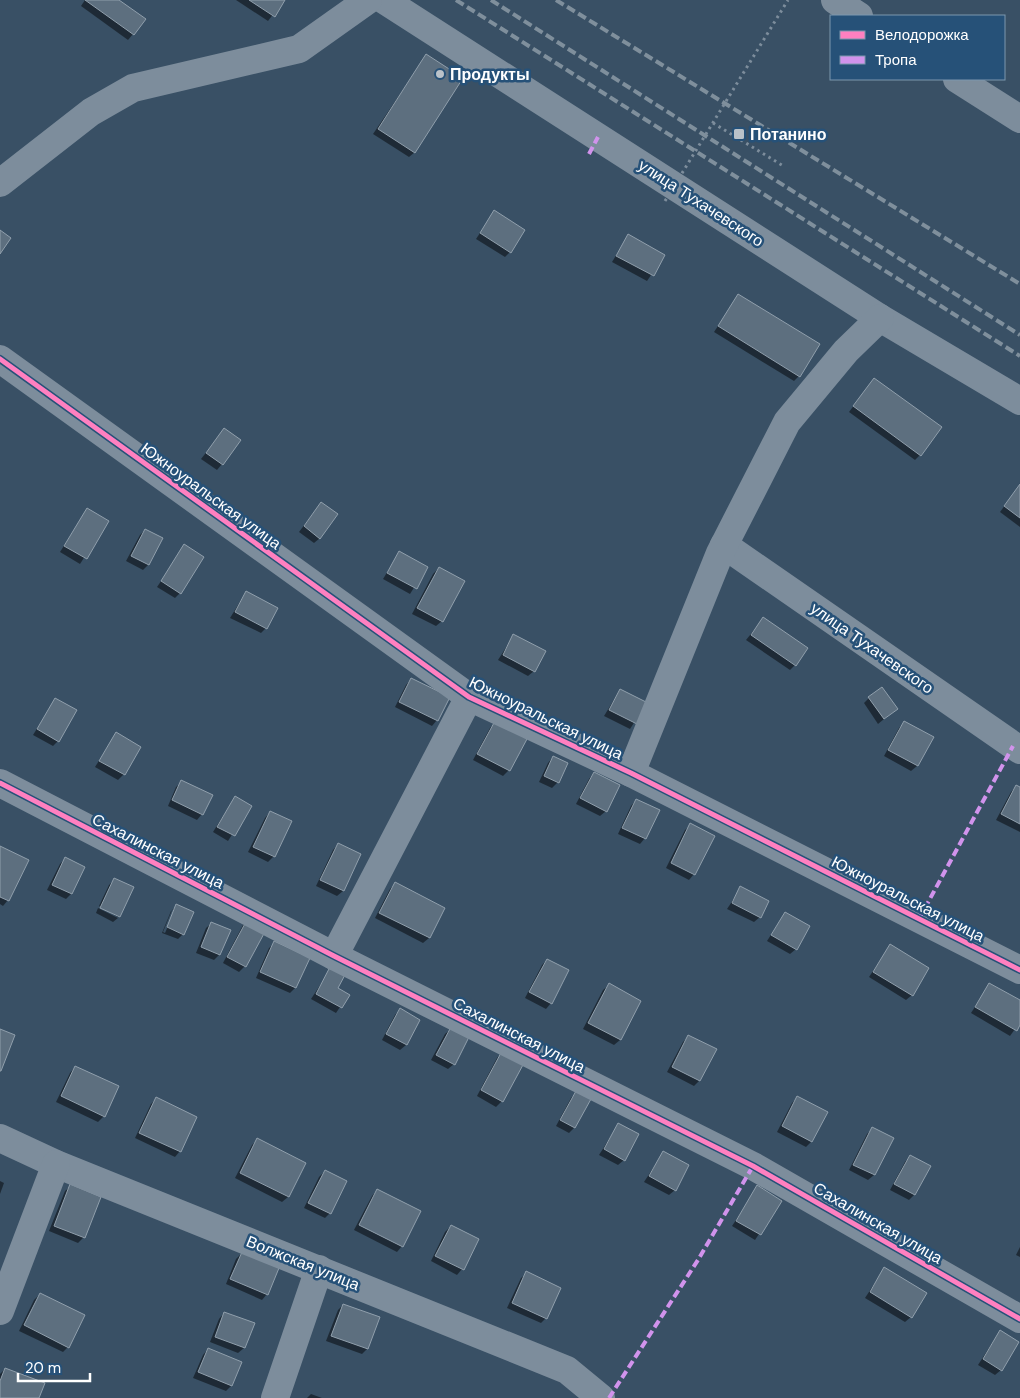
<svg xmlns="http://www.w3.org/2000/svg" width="1020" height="1398" viewBox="0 0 1020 1398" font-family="'DM Sans',sans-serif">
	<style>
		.shadow { fill: #0007; fill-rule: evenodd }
		.building { fill: #5d6f7f; stroke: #909fac }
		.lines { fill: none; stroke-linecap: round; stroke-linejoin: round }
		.path { stroke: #7d8d9c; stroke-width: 3; stroke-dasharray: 2.5 4; stroke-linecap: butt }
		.minor { stroke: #7d8d9c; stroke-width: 28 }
		.rail { stroke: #7f8f9c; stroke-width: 4; stroke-dasharray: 9 4; stroke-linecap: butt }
		.path-bridge { stroke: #7d8d9c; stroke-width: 3; stroke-dasharray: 2.5 4; stroke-linecap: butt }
		.quiet { stroke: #d193ec; stroke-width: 4; stroke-dasharray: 8 4; stroke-linecap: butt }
		.cycleway-casing { stroke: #265178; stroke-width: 8 }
		.cycleway { stroke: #ff80c0; stroke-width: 5 }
		.poi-dot { fill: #bac2c9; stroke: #265178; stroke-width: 2 }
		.labels { text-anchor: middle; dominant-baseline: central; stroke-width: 5; stroke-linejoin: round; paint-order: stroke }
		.poi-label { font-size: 16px; font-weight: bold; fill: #fff; stroke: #265178; text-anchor: start }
		.street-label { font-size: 16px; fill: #fff; stroke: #265178 }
	</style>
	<rect width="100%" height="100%" fill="#395065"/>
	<g class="shadow">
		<polygon points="85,0 117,0 133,34 128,40 81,6"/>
		<polygon points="236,0 284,0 268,21"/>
		<polygon points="426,56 415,152 409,157 373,134"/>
		<polygon points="494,212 510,252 505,257 476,239"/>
		<polygon points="628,236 664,256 647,281 612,262"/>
		<polygon points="738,296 799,376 794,381 714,332"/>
		<polygon points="874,379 920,455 915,460 849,412"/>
		<polygon points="224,430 222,464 217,470 201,459"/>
		<polygon points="1020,485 1020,527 1000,512"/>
		<polygon points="321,503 320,538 314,543 299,532"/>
		<polygon points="87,510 107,522 80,564 60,552"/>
		<polygon points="145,530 162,539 148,565 143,570 126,561 140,535"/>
		<polygon points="185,546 180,593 175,598 157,587"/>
		<polygon points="399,553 427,567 410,594 383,579"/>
		<polygon points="439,568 442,621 436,626 412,614 433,574"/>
		<polygon points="246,592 266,628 261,633 230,618"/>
		<polygon points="763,619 795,665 790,670 746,640"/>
		<polygon points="514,635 534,671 528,676 498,660"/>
		<polygon points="411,679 437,720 432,726 395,707 406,685"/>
		<polygon points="620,690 646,704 630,729 604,716"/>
		<polygon points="869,698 896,709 878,724 864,703"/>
		<polygon points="55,700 58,741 53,746 33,735"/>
		<polygon points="495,723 525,739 509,770 503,776 473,760 490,728"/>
		<polygon points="904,723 932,737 917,766 911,771 884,756 899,728"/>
		<polygon points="116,734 124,774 118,780 95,767"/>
		<polygon points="553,757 558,782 552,788 539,782 548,763"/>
		<polygon points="594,773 606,811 600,816 576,804 589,779"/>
		<polygon points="182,782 202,814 197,820 168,806 176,787"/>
		<polygon points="1017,786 1020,788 1020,832 996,820 1011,792"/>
		<polygon points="235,797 250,806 228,841 213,832"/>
		<polygon points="636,800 645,838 640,844 618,834 631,806"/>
		<polygon points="270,812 274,856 268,862 248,852 265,818"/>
		<polygon points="691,825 694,874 689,880 666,868 685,830"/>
		<polygon points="338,844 360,854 343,891 337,896 316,886 333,850"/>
		<polygon points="0,847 8,900 3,906 0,904"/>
		<polygon points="65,859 83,868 71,894 66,899 47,890 60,864"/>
		<polygon points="115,879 132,888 118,917 99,906 109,885"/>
		<polygon points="395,884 444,908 429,938 423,943 375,918 390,889"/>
		<polygon points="741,888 760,917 754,922 727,909"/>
		<path d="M177 906 183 934 178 939 162 933 171 911ZM172 910H175L165 933 163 932Z"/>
		<polygon points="98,908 118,918 113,922 96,913"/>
		<polygon points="785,913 796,949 790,954 767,941"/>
		<polygon points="249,919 265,928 245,966 239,972 223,963 243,925"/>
		<polygon points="212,923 219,955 214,960 196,953 206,928"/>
		<polygon points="275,943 308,958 295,988 290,993 256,978 269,948"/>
		<polygon points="890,946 912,995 906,1000 869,977"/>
		<polygon points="547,960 551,1003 546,1009 525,998 542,965"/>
		<polygon points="332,967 336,988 348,995 336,1013 311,999"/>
		<polygon points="990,984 1020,1001 1020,1022 1010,1036 971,1013"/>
		<polygon points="609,985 640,1001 620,1040 614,1045 583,1029 603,990"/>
		<polygon points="400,1010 419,1020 406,1045 400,1050 382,1040 395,1015"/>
		<polygon points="451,1029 454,1064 448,1069 431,1060 445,1034"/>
		<polygon points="689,1036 715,1050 699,1081 694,1086 667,1072 683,1042"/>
		<polygon points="502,1053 502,1101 496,1107 477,1096 497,1058"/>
		<polygon points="75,1067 104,1116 98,1122 56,1102 70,1073"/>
		<polygon points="576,1093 574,1128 569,1133 556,1126 571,1098"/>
		<polygon points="797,1098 811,1142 806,1147 777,1132 792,1103"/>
		<polygon points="156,1099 180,1151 175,1157 135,1138 151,1104"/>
		<polygon points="618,1125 624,1160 618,1165 599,1155"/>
		<polygon points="872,1129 892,1139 874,1175 868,1180 849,1170 867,1134"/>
		<polygon points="257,1140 304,1164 288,1197 282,1202 235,1178 252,1145"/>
		<polygon points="663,1153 675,1190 669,1195 644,1182"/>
		<polygon points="910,1156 929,1166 914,1195 909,1200 890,1190 905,1162"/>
		<polygon points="325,1171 330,1213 325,1218 304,1208 319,1177"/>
		<polygon points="0,1181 4,1183 0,1194"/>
		<polygon points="71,1186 100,1198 84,1237 78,1243 49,1231 65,1191"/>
		<polygon points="758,1187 781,1201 755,1240 732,1226"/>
		<polygon points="377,1190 402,1246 397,1252 354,1230 372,1196"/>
		<polygon points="451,1226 477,1239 462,1269 457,1275 431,1261 445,1232"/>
		<polygon points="1020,1247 1020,1257 1016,1255"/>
		<polygon points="242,1253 267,1294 262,1300 226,1284 236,1259"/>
		<polygon points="884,1269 911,1317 905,1322 865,1298"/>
		<polygon points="527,1273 546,1318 541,1323 507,1308 521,1278"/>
		<polygon points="40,1294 68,1347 63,1352 19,1331 34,1300"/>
		<polygon points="343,1305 367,1349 362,1354 326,1341 338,1310"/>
		<polygon points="224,1313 253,1324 244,1348 238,1353 210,1342 219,1319"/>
		<polygon points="1000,1331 1001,1370 995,1375 978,1365"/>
		<polygon points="208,1349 231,1386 226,1391 193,1378 203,1355"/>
		<polygon points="5,1369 38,1398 0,1398 0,1374"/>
		<polygon points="311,1394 322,1398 307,1398"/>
	</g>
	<g class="building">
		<polygon points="85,0 119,0 146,19 134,35"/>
		<polygon points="249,0 285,0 275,17"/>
		<polygon points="426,54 463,78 415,153 378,129"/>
		<polygon points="494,210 525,230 511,253 480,233"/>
		<polygon points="0,230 11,238 0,254"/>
		<polygon points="628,234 665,255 654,276 616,256"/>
		<polygon points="738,294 820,344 800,377 718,326"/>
		<polygon points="874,378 942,427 921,456 853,406"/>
		<polygon points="224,428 241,440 223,465 206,453"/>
		<polygon points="1020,484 1020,518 1004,506"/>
		<polygon points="321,502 338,514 320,539 304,526"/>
		<polygon points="87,508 109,521 87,559 64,546"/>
		<polygon points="145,529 163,538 149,565 131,556"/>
		<polygon points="184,544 204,557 181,594 161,581"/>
		<polygon points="399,551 428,567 417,589 387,573"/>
		<polygon points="439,567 465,581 443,622 417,608"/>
		<polygon points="246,591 278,608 267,629 235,612"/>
		<polygon points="763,617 808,648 796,666 751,635"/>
		<polygon points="513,634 546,651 535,672 503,655"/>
		<polygon points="411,678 450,697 438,721 399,702"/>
		<polygon points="882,687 898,709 884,719 868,697"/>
		<polygon points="620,689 648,703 637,724 609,710"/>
		<polygon points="55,698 77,710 59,742 37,729"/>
		<polygon points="495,721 527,739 510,771 477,754"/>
		<polygon points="904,721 934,737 918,766 888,750"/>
		<polygon points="116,732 141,747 125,775 99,761"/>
		<polygon points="553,756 568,763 559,783 544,776"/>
		<polygon points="594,772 620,785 607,812 580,798"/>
		<polygon points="181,780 213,795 203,815 172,800"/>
		<polygon points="1016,785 1020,787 1020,824 1001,814"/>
		<polygon points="235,796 252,806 235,836 217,827"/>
		<polygon points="636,799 660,810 646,839 622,828"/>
		<polygon points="270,811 292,821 275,857 253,847"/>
		<polygon points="690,823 715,836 695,875 671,863"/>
		<polygon points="338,843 361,854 344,891 320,880"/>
		<polygon points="0,846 29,860 9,901 0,897"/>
		<polygon points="65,857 85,867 72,894 52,885"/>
		<polygon points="114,878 134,887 120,917 100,908"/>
		<polygon points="395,882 445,908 430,938 379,913"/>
		<polygon points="740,886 769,901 761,918 732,903"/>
		<polygon points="176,904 194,912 184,935 167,927"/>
		<polygon points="785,912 810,926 797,950 771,935"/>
		<polygon points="248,918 267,928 246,967 227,957"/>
		<polygon points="211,922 231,930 220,955 201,947"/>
		<polygon points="274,941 310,958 296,988 260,972"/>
		<polygon points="890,944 929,968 913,996 873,972"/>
		<polygon points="547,959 569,970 552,1004 529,992"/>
		<polygon points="331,965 346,973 338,988 350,995 342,1008 316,994"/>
		<polygon points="609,983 641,1001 621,1040 588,1023"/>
		<polygon points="989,983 1020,1000 1020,1025 1017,1031 975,1007"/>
		<polygon points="400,1008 420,1020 407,1045 386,1034"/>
		<polygon points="451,1027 469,1037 455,1065 436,1055"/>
		<polygon points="0,1029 15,1035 1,1071 0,1071"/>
		<polygon points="688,1035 717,1049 700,1081 672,1067"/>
		<polygon points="502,1051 524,1063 503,1102 481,1090"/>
		<polygon points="75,1066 119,1086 105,1117 61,1096"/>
		<polygon points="576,1091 591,1099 575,1128 560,1120"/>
		<polygon points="797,1096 828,1112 812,1142 782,1126"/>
		<polygon points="156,1097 197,1117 181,1152 139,1133"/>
		<polygon points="618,1123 639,1134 625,1161 604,1149"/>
		<polygon points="872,1127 894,1138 875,1175 853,1165"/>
		<polygon points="257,1138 306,1163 289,1197 240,1173"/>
		<polygon points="663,1151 689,1165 676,1191 649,1176"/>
		<polygon points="910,1155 931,1166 915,1195 894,1184"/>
		<polygon points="325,1170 347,1181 331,1214 308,1203"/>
		<polygon points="70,1184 101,1197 85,1238 54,1226"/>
		<polygon points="757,1185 782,1201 761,1235 736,1221"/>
		<polygon points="377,1189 421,1211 403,1247 359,1225"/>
		<polygon points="451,1225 479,1239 464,1270 435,1256"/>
		<polygon points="242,1252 279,1268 268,1295 230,1279"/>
		<polygon points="884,1267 927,1293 912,1318 870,1292"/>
		<polygon points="526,1271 561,1288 547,1319 512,1303"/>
		<polygon points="40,1293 85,1315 69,1348 24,1325"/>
		<polygon points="343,1304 380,1317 368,1349 331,1336"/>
		<polygon points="224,1312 255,1323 245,1348 215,1337"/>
		<polygon points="1000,1330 1019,1342 1002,1371 983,1359"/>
		<polygon points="208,1348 242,1362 232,1386 198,1372"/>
		<polygon points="5,1368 45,1383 39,1398 0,1398 0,1381"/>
	</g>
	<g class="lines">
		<polyline class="path" points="713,123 785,167"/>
		<g class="minor">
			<polyline points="384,0 880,318 1020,401"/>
			<polyline points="835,0 859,16"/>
			<polyline points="957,79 1020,119"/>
			<polyline points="0,183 91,112 133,88 299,49 368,0"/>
			<polyline points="0,359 469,697 631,773 1020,970"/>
			<polyline points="724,545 1020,750"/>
			<polyline points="631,773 720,553 787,422 846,351 880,318"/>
			<polyline points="0,783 334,956 753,1166 1020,1319"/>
			<polyline points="334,956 469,697"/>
			<polyline points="0,1138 56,1164 567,1370 601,1398"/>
			<polyline points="0,1311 56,1164"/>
			<polyline points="275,1398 319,1269"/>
		</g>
		<g class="rail">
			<polyline points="456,0 1020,356"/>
			<polyline points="491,0 1020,335"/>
			<polyline points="556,0 1020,284"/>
		</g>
		<polyline class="path-bridge" points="665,201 788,0"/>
		<g class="quiet">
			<polyline points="589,154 598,137"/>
			<polyline points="919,919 1013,746"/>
			<polyline points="609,1398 698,1260 753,1166"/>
		</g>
		<g class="cycleway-casing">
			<g id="cycleway">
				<polyline points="0,359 469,697 631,773 1020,970"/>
				<polyline points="0,783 334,956 753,1166 1020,1319"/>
			</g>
		</g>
		<use href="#cycleway" class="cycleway"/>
	</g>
	<g class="poi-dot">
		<circle cx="440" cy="74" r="5"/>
		<rect x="733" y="128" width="12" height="12" rx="2.5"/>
	</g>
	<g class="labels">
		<g class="poi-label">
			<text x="450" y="74">Продукты</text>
			<text x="750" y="134">Потанино</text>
		</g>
		<g class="street-label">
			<text transform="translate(701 203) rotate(33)">улица Тухачевского</text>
			<text transform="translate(211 496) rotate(36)">Южноуральская улица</text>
			<text transform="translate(872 648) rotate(35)">улица Тухачевского</text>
			<text transform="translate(546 718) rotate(26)">Южноуральская улица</text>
			<text transform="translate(158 851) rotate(27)">Сахалинская улица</text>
			<text transform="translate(908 899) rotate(27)">Южноуральская улица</text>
			<text transform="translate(519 1035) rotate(27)">Сахалинская улица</text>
			<text transform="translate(878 1223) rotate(30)">Сахалинская улица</text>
			<text transform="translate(303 1263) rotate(22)">Волжская улица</text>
		</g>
	</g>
	<rect x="830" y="15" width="175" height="65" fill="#265178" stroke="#7d97ae"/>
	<rect x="840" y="31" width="25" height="8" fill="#ff80c0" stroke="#7d97ae"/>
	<text x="875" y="40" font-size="15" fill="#ffffff">Велодорожка</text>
	<rect x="840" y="56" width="25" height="8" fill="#d193ec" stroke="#7d97ae"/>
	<text x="875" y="65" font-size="15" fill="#ffffff">Тропа</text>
	<path d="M18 1373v8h72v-8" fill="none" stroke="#ffffff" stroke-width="2.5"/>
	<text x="25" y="1373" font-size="15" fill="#ffffff" stroke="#265178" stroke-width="4" paint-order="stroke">20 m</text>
</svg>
